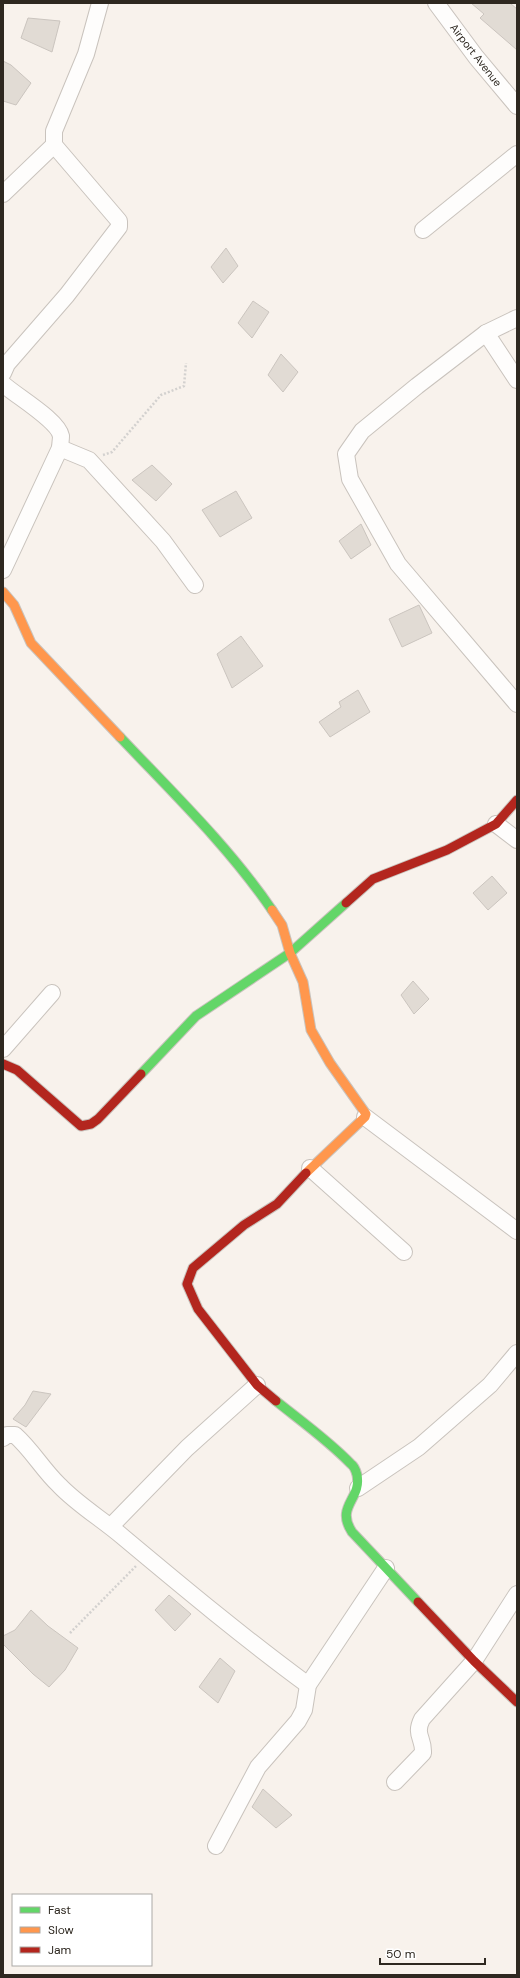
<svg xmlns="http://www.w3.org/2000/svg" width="520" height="1978" viewBox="0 0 520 1978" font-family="'DM Sans',sans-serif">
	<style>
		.building { fill: #e1dbd4; stroke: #cbc5bf }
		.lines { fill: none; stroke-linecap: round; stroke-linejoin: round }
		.street-casing { stroke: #c9c3bd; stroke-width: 18 }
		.fast-casing { stroke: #c9c3bd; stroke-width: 11 }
		.slow-casing { stroke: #c9c3bd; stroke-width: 11 }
		.jam-casing { stroke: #c9c3bd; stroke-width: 11 }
		.path { stroke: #d3d1cf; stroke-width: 2.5; stroke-dasharray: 2 2; stroke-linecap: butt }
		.street { stroke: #fefdfc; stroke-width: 16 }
		.fast { stroke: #63d668; stroke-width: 9 }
		.slow { stroke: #ff974d; stroke-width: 9 }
		.jam { stroke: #b3261e; stroke-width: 9 }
		.labels { text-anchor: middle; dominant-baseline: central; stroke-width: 3; stroke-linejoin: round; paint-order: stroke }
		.street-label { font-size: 11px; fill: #2e2820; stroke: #fff }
	</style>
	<rect width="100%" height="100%" fill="#f8f2ec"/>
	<g class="building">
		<polygon points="471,3 510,3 517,9 517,50 480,18 484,14"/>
		<polygon points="28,18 60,21 52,52 21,38"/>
		<polygon points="3,61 11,65 31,83 16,105 3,101"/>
		<polygon points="226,248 238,266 223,283 211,267"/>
		<polygon points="253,301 269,312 252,338 238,323"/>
		<polygon points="281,354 298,372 283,392 268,375"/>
		<polygon points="152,465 172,484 156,501 132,480"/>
		<polygon points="236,491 252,518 220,537 202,510"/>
		<polygon points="361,524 371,545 351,559 339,541"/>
		<polygon points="419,605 432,633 402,647 389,619"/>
		<polygon points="241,636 263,666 232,688 217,654"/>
		<polygon points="358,690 370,712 330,737 319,722 341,707 339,702"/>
		<polygon points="492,876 507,893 488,910 473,893"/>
		<polygon points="413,981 429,999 414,1014 401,995"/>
		<polygon points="33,1391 51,1394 26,1427 13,1419 25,1405"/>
		<polygon points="169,1595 191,1614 175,1631 155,1610"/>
		<polygon points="31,1610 48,1626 78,1648 65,1670 49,1687 33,1674 3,1644 3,1636 15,1630"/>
		<polygon points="220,1658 235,1671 218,1703 199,1687"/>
		<polygon points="263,1789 292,1815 276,1828 252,1807"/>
	</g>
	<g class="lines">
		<g class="street-casing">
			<g id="street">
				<polyline points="436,3 476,57 517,106"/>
				<polyline points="3,194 54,145"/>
				<polyline points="423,230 517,154"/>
				<polyline points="517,318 486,333 417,386 362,431 346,454 350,479 398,564 517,704"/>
				<polyline points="486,333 517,380"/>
				<polyline points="3,373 7,364 67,295 119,227 119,221 54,145 54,131 86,54 100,3"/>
				<path d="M3 384C16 396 58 420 61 436 61 440 60 445 60 448L3 570"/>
				<polyline points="60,448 89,460 163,541 195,585"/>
				<polyline points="496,824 517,840"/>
				<polyline points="3,1049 52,993"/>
				<polyline points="365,1117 517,1231"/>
				<polyline points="310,1168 404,1252"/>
				<path d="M3 1438 7 1435H15C32 1450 43 1470 59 1485 78 1505 102 1519 123 1537 184 1588 244 1638 308 1685"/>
				<polyline points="358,1488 419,1447 490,1385 517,1353"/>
				<polyline points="111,1526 187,1448 257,1385"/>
				<path d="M395 1782 423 1753C424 1738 414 1735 422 1719L474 1661 517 1594"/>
				<polyline points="216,1846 258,1767 298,1721 304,1710 308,1685 386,1568"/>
			</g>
		</g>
		<g class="fast-casing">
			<g id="fast">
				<path d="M120 737C173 793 229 847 272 910"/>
				<polyline points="141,1074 196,1016 290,953 346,903"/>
				<path d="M276 1401C301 1421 329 1441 351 1464 354 1466 356 1471 357 1475 362 1499 335 1506 352 1532L418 1602"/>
			</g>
		</g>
		<g class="slow-casing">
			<g id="slow">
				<polyline points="3,592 14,605 31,643 120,737"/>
				<polyline points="272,910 282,925 290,953 303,982 311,1030 330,1063 366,1114 365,1117 306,1173"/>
			</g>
		</g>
		<g class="jam-casing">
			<g id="jam">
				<polyline points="346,903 373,879 447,850 496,824 517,800"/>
				<polyline points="3,1064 17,1070 81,1126 91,1124 98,1119 141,1074"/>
				<polyline points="276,1401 257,1385 198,1309 187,1284 193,1268 244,1225 277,1204 306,1173"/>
				<polyline points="418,1602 474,1661 517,1702"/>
			</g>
		</g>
		<g class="path">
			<polyline points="103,455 112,452 161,395 184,386 186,363"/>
			<polyline points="70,1633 136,1566"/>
		</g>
		<use href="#street" class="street"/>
		<use href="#fast" class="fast"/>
		<use href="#slow" class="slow"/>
		<use href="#jam" class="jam"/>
	</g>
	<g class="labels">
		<g class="street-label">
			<text transform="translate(476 55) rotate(52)">Airport Avenue</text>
		</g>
	</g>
	<rect width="520" height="1978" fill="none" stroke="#2e2820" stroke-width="8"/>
	<rect x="12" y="1894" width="140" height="72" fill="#ffffff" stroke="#aba9a6"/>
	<rect x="20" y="1907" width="20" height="6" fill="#63d668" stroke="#aba9a6"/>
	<text x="48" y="1914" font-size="12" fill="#2e2820">Fast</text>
	<rect x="20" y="1927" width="20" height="6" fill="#ff974d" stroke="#aba9a6"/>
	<text x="48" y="1934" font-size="12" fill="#2e2820">Slow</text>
	<rect x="20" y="1947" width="20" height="6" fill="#b3261e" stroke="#aba9a6"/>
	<text x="48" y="1954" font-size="12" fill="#2e2820">Jam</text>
	<path d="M380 1958v6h105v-6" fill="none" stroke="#2e2820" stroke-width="2"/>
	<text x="386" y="1958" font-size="12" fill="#2e2820" stroke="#ffffff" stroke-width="3" paint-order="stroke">50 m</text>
</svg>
